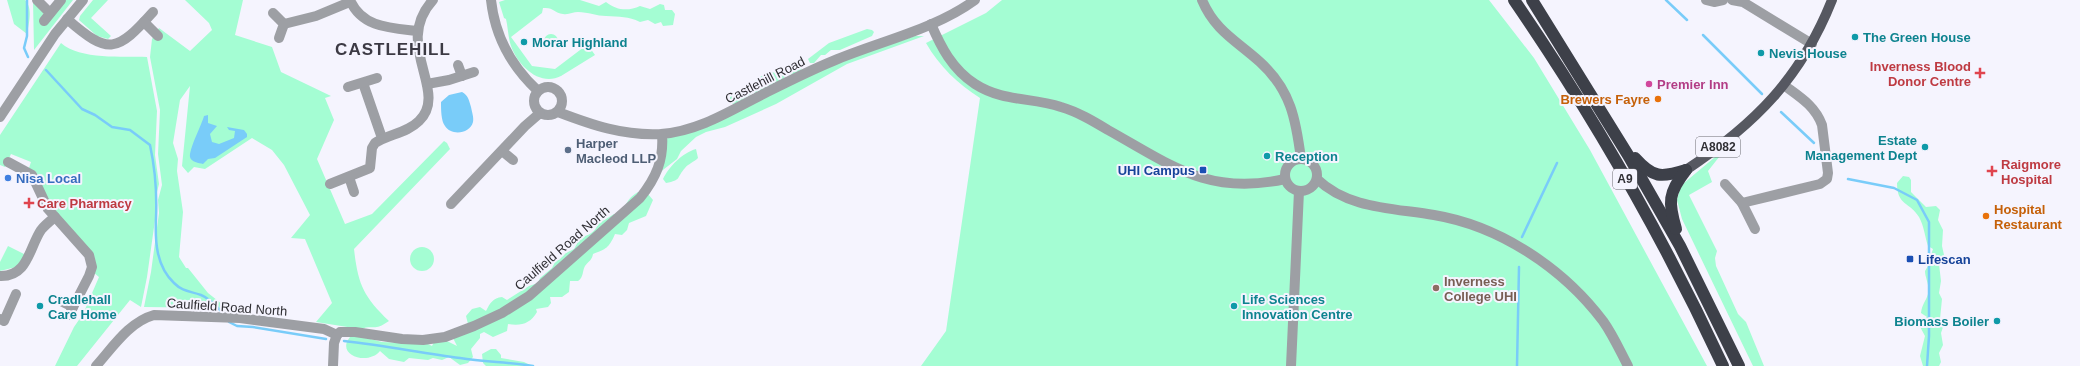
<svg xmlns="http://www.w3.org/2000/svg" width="2080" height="366" viewBox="0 0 2080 366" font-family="Helvetica,sans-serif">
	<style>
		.green { fill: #a4fdd3 }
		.water { fill: #79ccf9 }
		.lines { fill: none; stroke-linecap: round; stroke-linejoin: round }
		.stream { stroke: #79ccf9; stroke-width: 2.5 }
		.minor { stroke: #9d9fa4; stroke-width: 10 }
		.major { stroke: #565861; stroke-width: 10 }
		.highway { stroke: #3d4049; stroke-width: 12 }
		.culture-dot { fill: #0f9aa8; stroke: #f5f4fe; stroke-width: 1.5 }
		.health-dot { fill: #e0444e; stroke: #f5f4fe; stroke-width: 1.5 }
		.hotel-dot { fill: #d1479c; stroke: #f5f4fe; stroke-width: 1.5 }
		.food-dot { fill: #e8710a; stroke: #f5f4fe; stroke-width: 1.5 }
		.service-dot { fill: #5c6f8a; stroke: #f5f4fe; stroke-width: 1.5 }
		.transit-dot { fill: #1a4fb4; stroke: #f5f4fe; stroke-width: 1.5 }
		.shop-dot { fill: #3f7fe0; stroke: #f5f4fe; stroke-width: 1.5 }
		.education-dot { fill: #8d6e63; stroke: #f5f4fe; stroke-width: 1.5 }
		.labels { text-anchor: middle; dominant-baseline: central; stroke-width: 4; stroke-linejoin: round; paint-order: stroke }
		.shield { fill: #f5f4fe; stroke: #6b6a71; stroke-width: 1 }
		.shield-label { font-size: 12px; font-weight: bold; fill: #302f34 }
		.culture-label { font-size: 13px; font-weight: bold; fill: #0d838f; stroke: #f5f4fe; text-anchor: start }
		.health-label { font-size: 13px; font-weight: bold; fill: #be3a42; stroke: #f5f4fe; text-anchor: start }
		.street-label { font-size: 13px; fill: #302f34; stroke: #f5f4fe }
		.hotel-label { font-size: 13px; font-weight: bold; fill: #b23c85; stroke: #f5f4fe; text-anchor: start }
		.food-label { font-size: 13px; font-weight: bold; fill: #c56008; stroke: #f5f4fe; text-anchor: end }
		.service-label { font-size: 13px; font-weight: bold; fill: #4e5e75; stroke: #f5f4fe; text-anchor: start }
		.transit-label { font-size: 13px; font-weight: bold; fill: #164399; stroke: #f5f4fe; text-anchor: end }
		.shop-label { font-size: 13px; font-weight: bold; fill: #366cbe; stroke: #f5f4fe; text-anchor: start }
		.education-label { font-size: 13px; font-weight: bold; fill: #785e54; stroke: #f5f4fe; text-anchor: start }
		.district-label { font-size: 17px; font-weight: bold; letter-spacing: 1px; fill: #3c3a44; stroke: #f5f4fe }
	</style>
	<rect width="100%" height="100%" fill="#f5f4fe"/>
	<g class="green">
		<path d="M7 0H25C33 8 29 23 27 34L14 24Z"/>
		<polygon points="33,0 43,12 45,25 66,0 73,0 34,50"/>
		<polygon points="93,0 108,0 91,18 111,36 108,39 97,36 79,20 80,16"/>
		<path d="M185 0H243L235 35 272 47 281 72 331 96 325 98 334 120 317 159 345 224 372 214 444 141 447 143 450 149 354 249C358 284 363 296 389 321 373 332 375 324 360 329L316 322 332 303 305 239 291 238 310 215 284 165 272 150 252 138 205 169 194 167 188 173 182 166 190 86 180 100 173 143 178 159 177 171 183 212 179 257 186 268H188L208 293 227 308 144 307 151 272 159 213 158 200 162 185 158 154 160 110 150 57 152 39 159 28 190 51 212 30 209 23Z"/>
		<path d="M505 0H580L599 6 606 2C617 11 629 11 640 6L650 9 660 4 664 5 665 10H672L675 14 673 25 663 26 661 22 655 24 648 20 640 22C628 16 620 17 606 16 597 16 588 12 578 12 573 12 569 15 563 14 554 13 554 7 543 8L542 13 511 37 532 66 555 69 584 47 590 48 595 55 561 76C540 87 518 66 511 46 508 37 508 27 506 19L504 18 499 2Z"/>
		<path d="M1002 0H1489L1534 58 1590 150 1707 366H921L946 331 980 98C958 84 939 66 926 43L986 13Z"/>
		<polygon points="867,29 872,30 874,32 872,36 840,50 831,50 825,55 821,55 814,63 810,63 808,59 829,43"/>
		<circle cx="551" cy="41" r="7"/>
		<polygon points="915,36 924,36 847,64 776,104 725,127 706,132 696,137 681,151 677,159 659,173 667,139 669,136 822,68"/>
		<path d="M61 43C80 60 123 56 147 57L157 111 155 155 159 184 155 200 156 213 147 277 141 307 130 300 77 366H55L74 327 83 314 99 277 93 272 94 267 48 199 36 172 29 168 31 162 11 154 5 167 0 165V135Z"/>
		<polygon points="798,62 802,67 801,70 793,75 788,74 783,79 758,92 751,94 734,105 730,102 730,97 743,90 767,72 779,73"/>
		<polygon points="1727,147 1708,171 1712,182 1689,195 1717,251 1715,258 1716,266 1738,314 1746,322 1764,366 1753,366 1682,219 1677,200 1680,189 1684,183"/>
		<path d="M696 149 698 158C694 162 688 164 685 168 676 178 682 180 666 183L663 179C669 167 682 153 696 149Z"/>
		<path d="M1903 176 1909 177 1911 180V192L1926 207 1936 206 1940 210 1938 220 1943 230 1942 246 1944 255 1939 264 1941 281 1939 293 1942 299 1940 319 1943 327 1941 333 1943 345 1939 353 1941 362 1939 366H1923L1920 356 1925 336 1918 323 1927 317 1921 313C1922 304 1926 301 1928 294 1930 285 1925 278 1925 271L1928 266 1927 262 1932 260 1931 255 1933 249 1928 246C1925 237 1924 226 1919 217 1910 202 1897 206 1897 183Z"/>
		<path d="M638 192 648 194 653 200 646 216 629 223 627 230 622 235 615 234C609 248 606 249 593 254 592 260 589 261 585 266 582 271 584 277 578 281H570L569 292 562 297H550L551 303 548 307 536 309 537 312C530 324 521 326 508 324L507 331 493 337 484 332 480 334V338L471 349 473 357 468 363 460 365 449 357 442 360 433 358 428 360 409 358 404 362 389 359 380 351C368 366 335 355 350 337L359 336 382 342 428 344 432 346 434 342 447 341 457 346 453 338 468 324 466 316 472 309 480 307 486 311C490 303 493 298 502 297L507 300 529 286 538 283 540 278 552 268 556 260H559L566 253 574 249 580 238C588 235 595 233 598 224L614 214 621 219C624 207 627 198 638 192Z"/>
		<polygon points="8,246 26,255 16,267 0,271 0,262"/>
		<circle cx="422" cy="259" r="12"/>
		<polygon points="491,349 496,349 501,355 501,358 524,362 532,366 486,366 483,363 482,354"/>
	</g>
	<g class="water">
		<path d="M462 92C468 95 469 100 471 107 472 112 474 118 473 122 470 134 451 136 445 126 441 121 441 109 441 102L449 95Z"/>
		<path d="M208 115V123L217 126 210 134 212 142 219 144 234 138 235 131 229 130 227 127 244 130 247 134V137L215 158 208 159 203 164C199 163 191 162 190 157 189 149 202 124 204 116Z"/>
	</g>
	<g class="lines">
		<g class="stream">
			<polyline points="27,0 27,36 24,48 28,57"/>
			<polyline points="1666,0 1687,20"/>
			<polyline points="1703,35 1762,94"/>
			<path d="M46 70 82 109 95 115 112 127 130 130 150 145C155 168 157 194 156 218 155 241 156 266 174 283 183 292 190 291 201 295 209 298 216 306 222 312"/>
			<polyline points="1781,112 1814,143"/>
			<polyline points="1848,179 1894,188 1917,200 1929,222 1929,336 1927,366"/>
			<polyline points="1522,237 1557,163"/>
			<polyline points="229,322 237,326 253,327 326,339"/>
			<path d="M344 341C383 345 421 353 460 358 484 362 509 362 533 366"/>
			<polyline points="1517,366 1519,267"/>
		</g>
		<g class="minor">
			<polyline points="37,0 50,13"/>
			<path d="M350 0C362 28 391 28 418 31"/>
			<path d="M491 0C495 37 511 66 538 91"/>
			<path d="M1202 0C1215 31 1237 41 1260 62 1291 90 1296 120 1301 159"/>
			<polyline points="1706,0 1714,2 1723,0"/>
			<polyline points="1732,0 1743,2 1812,44"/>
			<polyline points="273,13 284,24 279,38"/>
			<path d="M67 19C109 56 117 52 153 12"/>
			<polyline points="44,21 61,0"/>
			<polyline points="144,22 158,36"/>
			<polyline points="284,24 316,16 350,2"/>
			<path d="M931 24C941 47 952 69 975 84 1003 102 1031 97 1061 107 1078 112 1093 121 1108 130 1171 165 1208 196 1285 179"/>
			<polyline points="458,65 462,76"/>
			<polyline points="363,83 382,138"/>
			<polyline points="427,84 449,80 474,72"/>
			<circle cx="548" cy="101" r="14"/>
			<polyline points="348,87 377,78"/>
			<path d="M558 112C592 125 624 136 661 134 700 131 733 109 767 92 789 81 811 70 833 61 880 41 934 30 975 0"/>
			<polyline points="0,117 55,34 83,0"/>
			<polyline points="502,151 513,160"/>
			<circle cx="1301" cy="175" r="16"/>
			<polyline points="8,162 32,175 48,209 89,255 92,267 89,276 69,315"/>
			<polyline points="349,177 354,192"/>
			<path d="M1317 179C1348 209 1394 208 1434 215 1500 226 1563 268 1603 321 1613 335 1620 351 1628 366"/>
			<path d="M330 184 370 168 372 148 375 143C389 134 407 133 419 121 450 91 392 45 433 0"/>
			<polyline points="1725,184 1742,203 1755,229"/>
			<path d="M1742 203 1820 184 1827 179 1828 173 1822 125C1815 106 1800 97 1785 86"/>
			<polyline points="451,204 525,126 540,113"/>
			<path d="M0 276C28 277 29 248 41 230 45 225 50 221 55 217"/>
			<polyline points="59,300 73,307"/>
			<polyline points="0,319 4,321 16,294"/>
			<path d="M96 366C113 347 129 322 154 315L240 318 324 329 337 335 340 332H355L402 339 423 340 445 337 474 326 502 313 529 296 640 198C656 178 664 160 662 134"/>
			<polyline points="333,366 334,343 337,335"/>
			<polyline points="1291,366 1299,191"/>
		</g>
		<path class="major" d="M1686 170C1755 124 1801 78 1832 0"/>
		<g class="highway">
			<path d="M1514 0C1593 115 1664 239 1723 366"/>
			<polyline points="1532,0 1628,155 1680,246 1739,366"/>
			<path d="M1635 158C1653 178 1661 178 1686 170"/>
			<path d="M1676 229C1668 202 1668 193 1686 170"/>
		</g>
	</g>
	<g class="culture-dot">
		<circle cx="1855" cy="37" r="4"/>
		<circle cx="524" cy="42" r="4"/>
		<circle cx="1761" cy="53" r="4"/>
		<circle cx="1925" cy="147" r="4"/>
		<circle cx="1267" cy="156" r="4"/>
		<circle cx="40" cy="306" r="4"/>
		<circle cx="1234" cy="306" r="4"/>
		<circle cx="1997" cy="321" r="4"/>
	</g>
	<g class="health-dot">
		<path d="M1978 67h4v4h4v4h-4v4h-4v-4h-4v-4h4z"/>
		<path d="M1990 165h4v4h4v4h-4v4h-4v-4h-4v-4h4z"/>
		<path d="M27 197h4v4h4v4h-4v4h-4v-4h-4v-4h4z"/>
	</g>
	<circle class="hotel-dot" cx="1649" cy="84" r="4"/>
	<g class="food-dot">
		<circle cx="1658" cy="99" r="4"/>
		<circle cx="1986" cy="216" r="4"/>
	</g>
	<circle class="service-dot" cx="568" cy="150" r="4"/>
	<g class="transit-dot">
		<rect x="1199" y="166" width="8" height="8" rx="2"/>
		<rect x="1906" y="255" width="8" height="8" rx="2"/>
	</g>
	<circle class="shop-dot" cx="8" cy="178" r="4"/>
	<circle class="education-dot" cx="1436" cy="288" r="4"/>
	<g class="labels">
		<g class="shield">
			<rect x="1696" y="137" width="44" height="20" rx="3"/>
			<rect x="1613" y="169" width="24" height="20" rx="3"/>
		</g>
		<g class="shield-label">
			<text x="1718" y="147">A8082</text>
			<text x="1625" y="179">A9</text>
		</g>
		<g class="culture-label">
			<text x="1863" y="37">The Green House</text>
			<text x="532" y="42">Morar Highland</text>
			<text x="1769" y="53">Nevis House</text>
			<text x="1917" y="140" text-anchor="end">Estate<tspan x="1917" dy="15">Management Dept</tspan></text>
			<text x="1275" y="156">Reception</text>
			<text x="48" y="299">Cradlehall<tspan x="48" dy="15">Care Home</tspan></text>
			<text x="1242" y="299">Life Sciences<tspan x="1242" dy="15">Innovation Centre</tspan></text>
			<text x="1989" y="321" text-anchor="end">Biomass Boiler</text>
		</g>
		<g class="health-label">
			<text x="1971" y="66" text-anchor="end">Inverness Blood<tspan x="1971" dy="15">Donor Centre</tspan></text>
			<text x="2001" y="164">Raigmore<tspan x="2001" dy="15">Hospital</tspan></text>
			<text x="37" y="203">Care Pharmacy</text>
		</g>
		<g class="street-label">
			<text transform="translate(765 80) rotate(-27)">Castlehill Road</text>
			<text transform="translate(562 248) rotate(-41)">Caulfield Road North</text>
			<text transform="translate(227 307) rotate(4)">Caulfield Road North</text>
		</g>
		<g class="hotel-label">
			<text x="1657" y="84">Premier Inn</text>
		</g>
		<g class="food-label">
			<text x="1650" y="99">Brewers Fayre</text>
			<text x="1994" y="209" text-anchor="start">Hospital<tspan x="1994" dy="15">Restaurant</tspan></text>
		</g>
		<g class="service-label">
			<text x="576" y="143">Harper<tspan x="576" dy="15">Macleod LLP</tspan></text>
		</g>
		<g class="transit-label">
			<text x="1195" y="170">UHI Campus</text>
			<text x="1918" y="259" text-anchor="start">Lifescan</text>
		</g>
		<g class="shop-label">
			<text x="16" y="178">Nisa Local</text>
		</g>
		<g class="education-label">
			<text x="1444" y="281">Inverness<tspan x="1444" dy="15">College UHI</tspan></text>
		</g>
		<g class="district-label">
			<text x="393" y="49">CASTLEHILL</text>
		</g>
	</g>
</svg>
